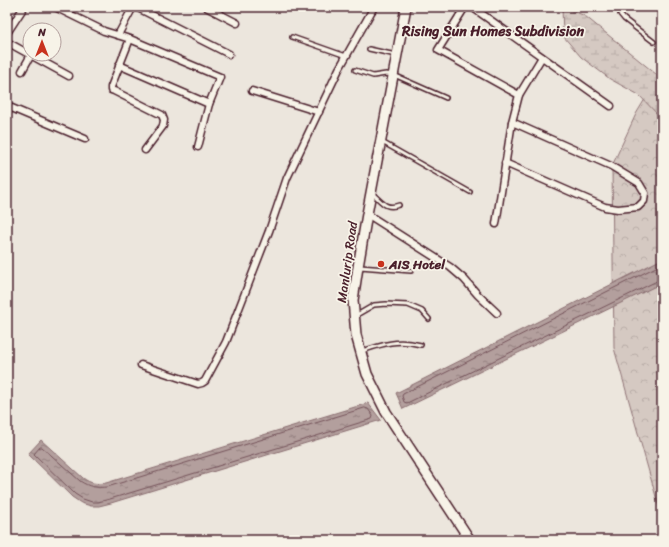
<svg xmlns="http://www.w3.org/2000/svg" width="669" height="547" viewBox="0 0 669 547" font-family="Sriracha,sans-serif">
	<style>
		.forest { fill: url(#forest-crowns); stroke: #907476 }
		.wetland { fill: url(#wetland-marsh); stroke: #907476 }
		.water { fill: url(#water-ripples); stroke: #896c6f }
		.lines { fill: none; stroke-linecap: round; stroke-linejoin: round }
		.shore { stroke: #745259; stroke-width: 1 }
		.lane-casing { stroke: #4a1f2b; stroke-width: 6 }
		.street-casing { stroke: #4a1f2b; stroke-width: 9 }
		.secondary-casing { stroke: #4a1f2b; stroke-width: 12 }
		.lane { stroke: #f7f3e8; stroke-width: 3 }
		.street { stroke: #f7f3e8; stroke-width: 6 }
		.secondary { stroke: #f7f3e8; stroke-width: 9 }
		.poi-dot { fill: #c8321e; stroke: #f7f3e8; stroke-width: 1.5 }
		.labels { text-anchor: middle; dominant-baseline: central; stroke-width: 3.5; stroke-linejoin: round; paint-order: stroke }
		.street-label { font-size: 13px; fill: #4a1f2b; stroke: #f7f3e8 }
		.poi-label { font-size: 13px; font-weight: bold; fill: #4a1f2b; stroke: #f7f3e8; text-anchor: start }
		.neighbourhood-label { font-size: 14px; font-weight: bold; fill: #4a1f2b; stroke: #f7f3e8 }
	</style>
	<defs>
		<pattern id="forest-crowns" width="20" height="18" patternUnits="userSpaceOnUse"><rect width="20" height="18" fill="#d5c9c2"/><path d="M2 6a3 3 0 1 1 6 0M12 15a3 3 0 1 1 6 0" fill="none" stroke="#b8aca7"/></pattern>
		<pattern id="wetland-marsh" width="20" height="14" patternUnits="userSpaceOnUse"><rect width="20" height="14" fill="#d5c9c2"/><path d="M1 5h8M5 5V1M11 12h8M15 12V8" fill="none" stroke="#b8aca7"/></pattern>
		<pattern id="water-ripples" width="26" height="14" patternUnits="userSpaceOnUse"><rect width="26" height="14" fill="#b39f9d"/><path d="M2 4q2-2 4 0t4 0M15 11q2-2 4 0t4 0" fill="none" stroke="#948180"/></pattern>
	</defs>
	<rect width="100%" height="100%" fill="#ece6dd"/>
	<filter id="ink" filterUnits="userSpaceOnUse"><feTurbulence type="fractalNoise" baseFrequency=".025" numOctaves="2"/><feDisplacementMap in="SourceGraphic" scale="8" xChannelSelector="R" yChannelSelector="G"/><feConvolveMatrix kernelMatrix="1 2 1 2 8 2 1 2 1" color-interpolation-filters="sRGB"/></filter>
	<g filter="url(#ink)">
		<polygon class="forest" points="662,71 662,518 614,348 612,166 636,114"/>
		<polygon class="wetland" points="562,7 564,7 585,16 662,79 662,121 660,117 639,95 610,79 581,57 563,36"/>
		<g class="water">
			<polygon points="662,259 662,283 403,409 396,393"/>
			<path d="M368 403 381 420 111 503 99 506H91L81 503 72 497 28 454 41 440 83 478C91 484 96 484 106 483Z"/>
		</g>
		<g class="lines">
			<g class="shore">
				<polyline points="662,264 403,394 402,396 404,402 407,403 659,280 662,280"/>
				<path d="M365 408 368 409 373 416 372 419 110 499 98 502H92L83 499 75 494 34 454 40 447H42L80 481C89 487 96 488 107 487Z"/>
			</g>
			<g class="lane-casing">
				<g id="lane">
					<polyline points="621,7 620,14 624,19 654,42"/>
					<polyline points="292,37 346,56"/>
					<polyline points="369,49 396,55"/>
					<polyline points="355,70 373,76 386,74 394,75 446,98"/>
					<polyline points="382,142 470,192"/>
					<path d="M373 194C382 202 386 210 399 205"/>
					<polyline points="360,267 411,271"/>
					<polyline points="355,316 374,305 386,304 408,305 422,311 429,319"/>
					<path d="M362 351C383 344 398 339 421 345"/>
				</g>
			</g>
			<g class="street-casing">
				<g id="street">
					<polyline points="55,7 104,31 130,39 220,77 209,104 198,147"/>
					<polyline points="136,7 229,54"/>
					<polyline points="206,7 237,23"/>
					<polyline points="465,7 438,50 519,95"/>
					<polyline points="472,7 611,106"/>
					<polyline points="7,33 24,7"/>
					<polyline points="118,35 133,7"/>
					<polyline points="130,39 111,87 111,90 114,91 162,115 164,120 163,126 145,150"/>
					<polyline points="7,42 69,76"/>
					<polyline points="119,65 209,104"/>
					<polyline points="22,71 31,55"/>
					<polyline points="252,91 319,112"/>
					<polyline points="7,106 85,139"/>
					<polyline points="505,163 605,207 618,209 638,207 644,201 645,193 639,183 611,166 512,122"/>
					<polyline points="367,214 450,267 464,279 478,295 497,313"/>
					<polyline points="496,224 512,122 519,95 542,57"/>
					<polyline points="141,365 198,384 202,383 205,381 226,342 269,231 287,178 339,69 374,7"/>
				</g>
			</g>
			<g class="secondary-casing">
				<polyline id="secondary" points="406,7 367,214 358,267 353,300 356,335 367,374 386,412 470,540"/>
			</g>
			<use href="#lane" class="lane"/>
			<use href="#street" class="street"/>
			<use href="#secondary" class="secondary"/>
		</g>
	</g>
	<circle class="poi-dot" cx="381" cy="264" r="4"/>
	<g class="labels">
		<g class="street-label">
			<text transform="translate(347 262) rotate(-82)">Manlurip Road</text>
		</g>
		<g class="poi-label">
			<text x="389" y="264">AIS Hotel</text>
		</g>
		<g class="neighbourhood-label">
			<text x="493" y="31">Rising Sun Homes Subdivision</text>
		</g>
	</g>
	<rect width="669" height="547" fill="none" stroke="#f7f3e8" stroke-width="24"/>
	<rect x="12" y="12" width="645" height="523" fill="none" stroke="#4a1f2b" stroke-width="1.5" filter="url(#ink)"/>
	<g transform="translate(42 42)"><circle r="19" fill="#f7f3e8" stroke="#b29e9c"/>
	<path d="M0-3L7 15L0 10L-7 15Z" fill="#c8321e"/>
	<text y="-6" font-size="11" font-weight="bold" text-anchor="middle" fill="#4a1f2b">N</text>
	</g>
</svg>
